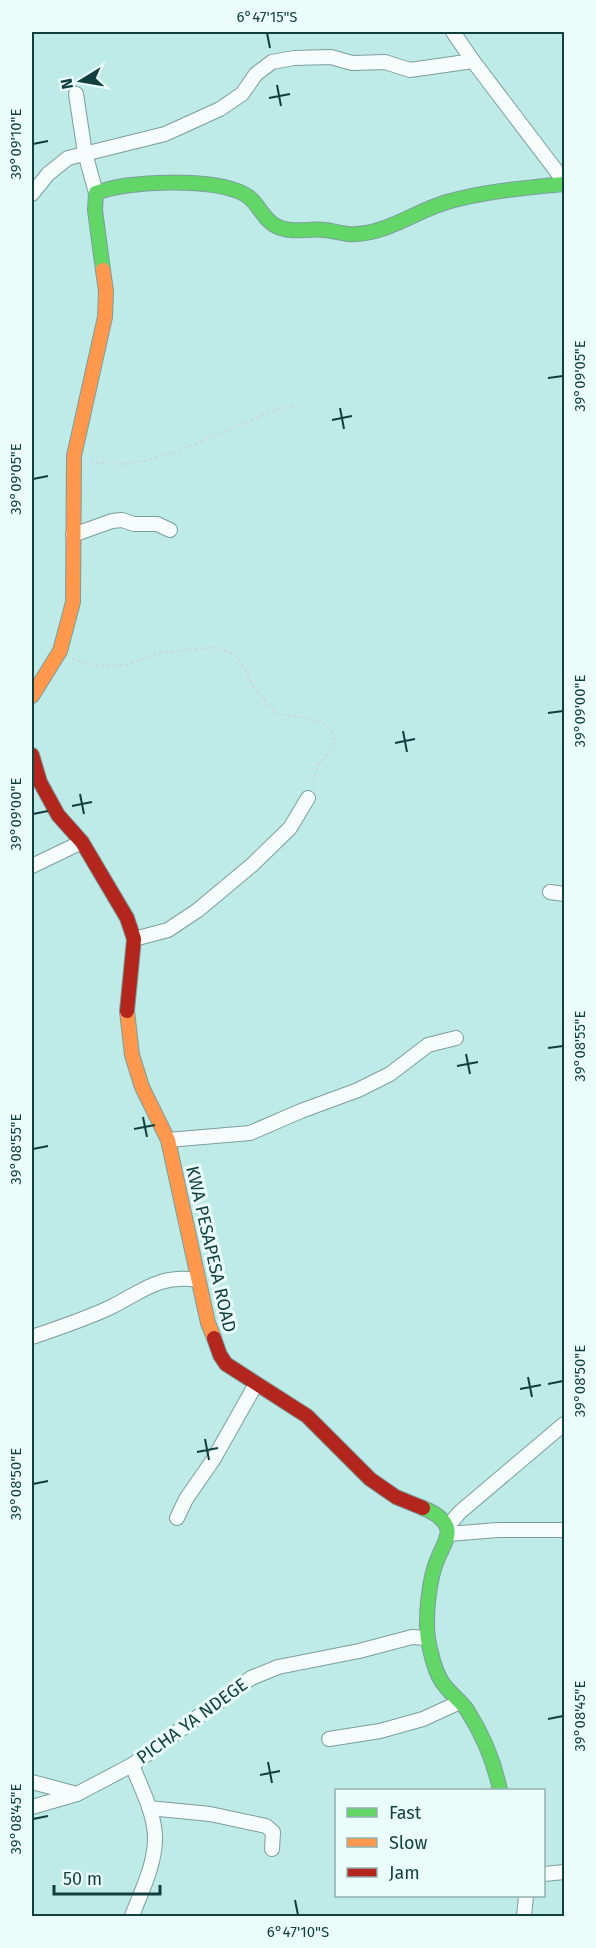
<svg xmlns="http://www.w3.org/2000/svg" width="596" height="1948" viewBox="0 0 596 1948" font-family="'Fira Sans',sans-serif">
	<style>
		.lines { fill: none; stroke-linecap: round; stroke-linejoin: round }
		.street-casing { stroke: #7b9f9d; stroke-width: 16 }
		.fast-casing { stroke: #7b9f9d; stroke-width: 16 }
		.slow-casing { stroke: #7b9f9d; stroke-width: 16 }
		.jam-casing { stroke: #7b9f9d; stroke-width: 16 }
		.path { stroke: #cad8d8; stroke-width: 2; stroke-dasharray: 3 3; stroke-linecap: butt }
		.street { stroke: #f5fcfb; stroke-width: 14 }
		.fast { stroke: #63d668; stroke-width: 14 }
		.slow { stroke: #ff974d; stroke-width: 14 }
		.jam { stroke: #b3261e; stroke-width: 14 }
		.ticks { fill: none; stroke: #103f3d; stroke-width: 2 }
		.labels { text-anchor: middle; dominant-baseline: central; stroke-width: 6; stroke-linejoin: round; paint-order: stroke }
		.street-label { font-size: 18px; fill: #103f3d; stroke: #eafdfb }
		.neatline { fill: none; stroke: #103f3d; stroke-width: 2 }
		.ticks-label { font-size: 15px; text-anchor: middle; fill: #103f3d }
	</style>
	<rect width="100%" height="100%" fill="#beeae7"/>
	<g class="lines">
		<g class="street-casing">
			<g id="street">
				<polyline points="453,32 473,61 564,181"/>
				<polyline points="76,94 85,153 96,193"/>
				<polyline points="32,194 48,174 68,158 165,134 220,109 242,94 256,74 272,62 294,58 331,57 352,63 385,62 410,70 473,61"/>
				<polyline points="73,535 112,521 122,520 134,524 157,524 170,530"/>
				<polyline points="32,866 82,842"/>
				<polyline points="550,892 564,894"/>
				<polyline points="134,939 168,930 198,910 252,865 290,828 308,798"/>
				<polyline points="168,1140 250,1133 301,1111 358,1090 390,1074 428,1045 456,1038"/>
				<path d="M32 1337C58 1328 86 1319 111 1307 143 1291 159 1274 198 1280"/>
				<polyline points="177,1518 186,1499 213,1460 256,1384"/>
				<polyline points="447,1527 460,1512 564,1424"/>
				<polyline points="448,1534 498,1530 564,1530"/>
				<polyline points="329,1739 380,1731 423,1719 460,1702"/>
				<path d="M132 1765C141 1788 156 1815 155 1841 154 1867 141 1892 132 1916"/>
				<polyline points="32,1782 77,1794"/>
				<polyline points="32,1807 77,1794 132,1765 251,1678 278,1667 359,1651 412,1637 428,1638"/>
				<polyline points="149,1808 210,1814 266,1826 273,1832 272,1849"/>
				<polyline points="544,1874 564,1872"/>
				<polyline points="524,1916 526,1896"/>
			</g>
		</g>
		<g class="fast-casing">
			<g id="fast">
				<path d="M103 270 95 210 96 193C129 180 213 178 244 194 258 201 262 219 276 226 291 234 309 228 325 230 333 231 340 233 348 234 382 237 415 211 447 202 485 191 525 188 564 184"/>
				<path d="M423 1508C433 1512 444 1518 447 1528 450 1537 441 1550 438 1558 429 1578 425 1617 428 1639 431 1655 435 1674 445 1686 452 1695 461 1701 467 1710 483 1735 494 1761 500 1790"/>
			</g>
		</g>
		<g class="slow-casing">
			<g id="slow">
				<polyline points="32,696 60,651 73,602 74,456 105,317 106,291 103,270"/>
				<polyline points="127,1011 132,1055 142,1087 168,1140 208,1323 214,1338"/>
			</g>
		</g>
		<g class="jam-casing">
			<g id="jam">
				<polyline points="32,755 40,782 58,815 82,842 127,918 134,939 127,1011"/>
				<polyline points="214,1338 220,1355 226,1364 307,1416 370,1479 396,1497 423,1508"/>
			</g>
		</g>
		<g class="path">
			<path d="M90 461C141 475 209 437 256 418 269 412 282 409 295 405"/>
			<path d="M72 659 99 666 126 665 158 653 216 647 235 654 245 669 255 689 277 714C293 716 346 719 331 748 328 755 321 761 317 768 315 773 314 780 312 786"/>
		</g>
		<use href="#street" class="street"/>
		<use href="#fast" class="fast"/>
		<use href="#slow" class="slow"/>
		<use href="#jam" class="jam"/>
	</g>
	<path class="ticks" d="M267 33 270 48M277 85 281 106M269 98 290 94M33 144 48 141M548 378 563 376M340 408 344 429M332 420 352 416M33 479 48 476M548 713 563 711M403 731 407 752M395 743 415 739M80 794 84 814M72 806 92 802M33 814 48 811M548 1048 563 1046M466 1054 470 1074M457 1066 478 1062M143 1117 147 1137M134 1129 155 1125M33 1149 48 1146M528 1377 532 1397M548 1384 563 1381M520 1389 541 1385M205 1439 209 1460M197 1452 218 1448M33 1484 48 1481M548 1719 563 1716M268 1762 272 1783M260 1775 280 1771M33 1819 48 1816M295 1900 298 1915"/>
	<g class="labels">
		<g class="street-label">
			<text transform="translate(211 1249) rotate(77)">KWA PESAPESA ROAD</text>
			<text transform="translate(192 1721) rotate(-36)">PICHA YA NDEGE</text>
		</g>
	</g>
	<rect width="596" height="1948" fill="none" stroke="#eafdfb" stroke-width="66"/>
	<rect x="335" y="1789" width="210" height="108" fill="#eafdfb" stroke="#93b1af" stroke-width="1.5"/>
	<rect x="347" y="1808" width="30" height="9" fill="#63d668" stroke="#93b1af" stroke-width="1.5"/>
	<text x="389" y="1819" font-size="18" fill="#103f3d">Fast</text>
	<rect x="347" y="1838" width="30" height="9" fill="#ff974d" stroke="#93b1af" stroke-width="1.5"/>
	<text x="389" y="1849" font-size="18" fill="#103f3d">Slow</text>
	<rect x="347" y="1868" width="30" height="9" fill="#b3261e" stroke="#93b1af" stroke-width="1.5"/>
	<text x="389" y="1879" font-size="18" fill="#103f3d">Jam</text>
	<g transform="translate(81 81) rotate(259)" stroke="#eafdfb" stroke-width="4.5" paint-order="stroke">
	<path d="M0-4.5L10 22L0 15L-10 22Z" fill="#103f3d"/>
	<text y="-9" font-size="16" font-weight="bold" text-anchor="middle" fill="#103f3d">N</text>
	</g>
	<path d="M54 1885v9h106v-9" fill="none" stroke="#103f3d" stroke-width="3"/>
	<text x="63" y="1885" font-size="18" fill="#103f3d" stroke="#eafdfb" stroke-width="4.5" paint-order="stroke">50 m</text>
	<rect x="33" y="33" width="530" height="1882" class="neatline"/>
	<g class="ticks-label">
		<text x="267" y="22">6°47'15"S</text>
		<text transform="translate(16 144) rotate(-90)" y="5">39°09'10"E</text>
		<text transform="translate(580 376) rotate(-90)" y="5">39°09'05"E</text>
		<text transform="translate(16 479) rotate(-90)" y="5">39°09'05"E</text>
		<text transform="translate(580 711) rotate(-90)" y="5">39°09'00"E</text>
		<text transform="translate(16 814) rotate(-90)" y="5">39°09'00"E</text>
		<text transform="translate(580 1046) rotate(-90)" y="5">39°08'55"E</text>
		<text transform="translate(16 1149) rotate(-90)" y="5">39°08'55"E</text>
		<text transform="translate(580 1381) rotate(-90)" y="5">39°08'50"E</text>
		<text transform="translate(16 1484) rotate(-90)" y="5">39°08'50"E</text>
		<text transform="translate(580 1716) rotate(-90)" y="5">39°08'45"E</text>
		<text transform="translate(16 1819) rotate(-90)" y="5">39°08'45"E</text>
		<text x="298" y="1937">6°47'10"S</text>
	</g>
</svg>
